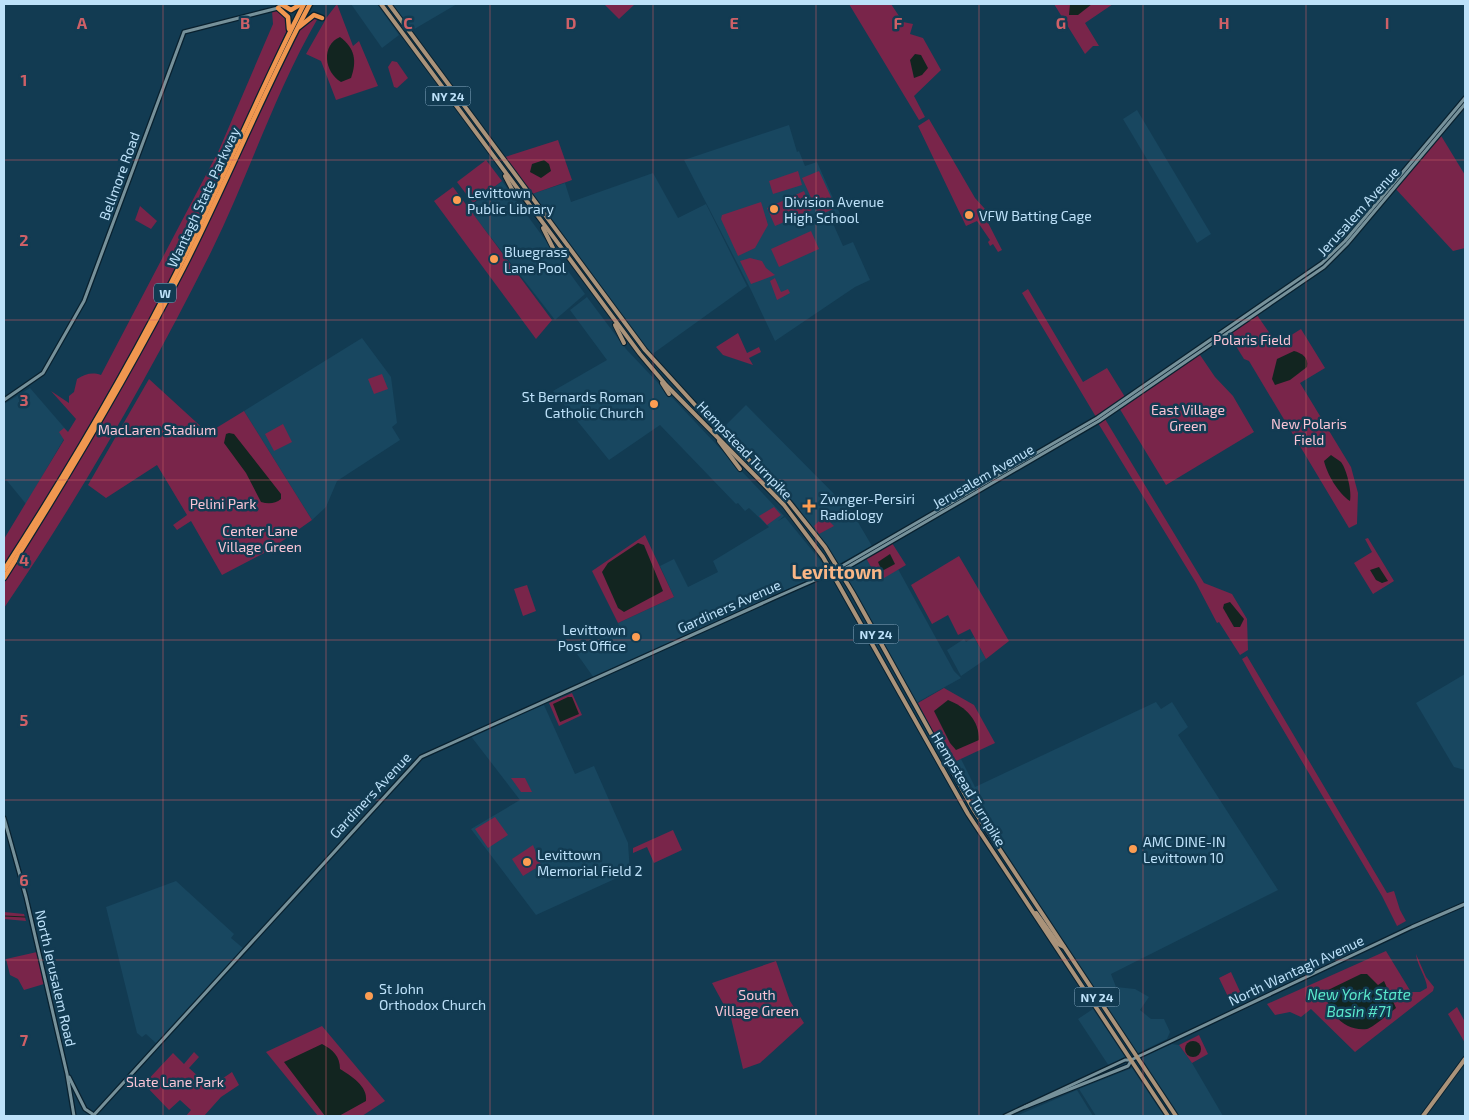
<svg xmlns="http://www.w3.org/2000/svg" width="1469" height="1120" viewBox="0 0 1469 1120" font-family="'Exo 2',sans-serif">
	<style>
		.built { fill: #184760 }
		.green { fill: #79254a }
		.water { fill: #122520 }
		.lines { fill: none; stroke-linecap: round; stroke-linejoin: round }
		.stream { stroke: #122520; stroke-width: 1 }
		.secondary-casing { stroke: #09212f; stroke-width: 5.5 }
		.primary-casing { stroke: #09212f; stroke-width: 6 }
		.motorway-casing { stroke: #09212f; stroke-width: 7 }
		.secondary { stroke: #76919a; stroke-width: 3 }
		.primary { stroke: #aa937a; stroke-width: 4 }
		.motorway { stroke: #f09750; stroke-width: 4.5 }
		.grid { fill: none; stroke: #ce6067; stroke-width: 1; stroke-opacity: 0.55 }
		.poi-dot { fill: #fc9d52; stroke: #123b52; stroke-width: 2 }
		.labels { text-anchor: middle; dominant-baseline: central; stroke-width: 5; stroke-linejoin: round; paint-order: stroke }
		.shield { fill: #123b52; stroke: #8aafc7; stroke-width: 1 }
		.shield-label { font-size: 12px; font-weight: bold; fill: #bde1f9 }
		.street-label { font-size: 14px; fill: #bde1f9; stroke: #123b52 }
		.poi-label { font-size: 14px; fill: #bde1f9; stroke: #123b52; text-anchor: start }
		.park-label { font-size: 14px; fill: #f9c4d5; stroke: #123b52 }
		.water-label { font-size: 15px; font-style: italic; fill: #5ae9cc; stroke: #123b52 }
		.district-label { font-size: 19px; font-weight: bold; fill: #f9b686; stroke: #123b52 }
		.grid-label { font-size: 16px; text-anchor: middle; font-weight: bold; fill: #ce6067; stroke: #123b52; stroke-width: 5; stroke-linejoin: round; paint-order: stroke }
	</style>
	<rect width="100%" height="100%" fill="#123b52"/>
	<g class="built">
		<polygon points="351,4 377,4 399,35 382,48"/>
		<polygon points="391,4 457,4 411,31"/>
		<polygon points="1137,110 1211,234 1197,243 1123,119"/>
		<polygon points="789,125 797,152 799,151 805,166 817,162 840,214 831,219 843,246 853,242 870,280 855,287 775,341 751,290 684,160"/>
		<polygon points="653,173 678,218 706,204 747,286 651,355 532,194 565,183 571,202"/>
		<polygon points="502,181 585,294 555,320 468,208"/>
		<polygon points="587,297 626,349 784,516 778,521 785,517 829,571 594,678 577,654 619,626 618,623 674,597 660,566 674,559 688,587 718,572 713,561 769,527 749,508 745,511 738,503 736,504 660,425 609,460 553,391 607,360 570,310"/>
		<polygon points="362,338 391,377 397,423 392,427 400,440 337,481 326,507 312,520 244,411"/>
		<polygon points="30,388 68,432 26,504 4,477 4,404"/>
		<polygon points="746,405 852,512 872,546 839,564 793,501 723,428"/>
		<polygon points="866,558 879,580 898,569 954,671 961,678 916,703 842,572"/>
		<polygon points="974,637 986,659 961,676 947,650 964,639 966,642"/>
		<polygon points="1465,674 1465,770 1454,767 1416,703"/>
		<polygon points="1156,702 1161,709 1172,702 1188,727 1178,735 1278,890 1111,974 1116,987 1135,989 1149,997 1140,1010 1151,1019 1164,1019 1170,1032 1167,1039 1136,1054 964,794 949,765 961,759 975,787"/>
		<polygon points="544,705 575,774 594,766 628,843 630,872 536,915 471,829 520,800 470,735"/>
		<polygon points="176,881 234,934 231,938 244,949 157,1044 146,1034 142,1037 137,1033 106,907"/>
		<polygon points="1093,1009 1125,1057 1109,1066 1078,1019"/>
		<polygon points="1172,1044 1179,1045 1192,1063 1223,1116 1177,1116 1139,1058"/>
		<polygon points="1132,1068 1164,1116 1096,1116 1079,1089"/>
		<polygon points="1077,1090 1093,1116 1016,1116"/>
	</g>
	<g class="green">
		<polygon points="337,4 353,46 359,41 378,86 336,100 321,61 306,54 327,17"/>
		<polygon points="604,4 635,4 619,19"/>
		<polygon points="849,4 891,4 903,22 913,24 910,34 923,38 941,70 914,96 925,117 919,120"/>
		<polygon points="1054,4 1113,4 1085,23 1099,46 1093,46 1085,54"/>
		<path d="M272 11H281L286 15 288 28C250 108 217 190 176 268 123 370 65 470 4 566V539L64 440 59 432 64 428 68 432 76 419 51 391 69 403V396L74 392 77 379C85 374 92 372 101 375L219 150 273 24Z"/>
		<path d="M315 16 318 18C275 92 249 175 211 252 150 374 81 495 4 608V583L77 464 154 328 207 226 298 30Z"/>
		<polygon points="392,61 397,62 408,78 397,88 394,87 388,67"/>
		<polygon points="929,119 975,198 985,209 982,211 1002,250 998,252 993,244 990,246 988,242 990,240 977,221 966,226 918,126"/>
		<polygon points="1440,134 1465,175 1465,248 1453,251 1394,187"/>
		<polygon points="558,140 572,180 532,194 505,157"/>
		<polygon points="486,160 502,181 473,203 457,182"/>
		<polygon points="798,171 802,185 773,194 769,181"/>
		<polygon points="819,171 836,208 819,215 802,178"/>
		<polygon points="453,187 552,320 536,339 434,201"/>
		<polygon points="804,191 812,210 775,226 767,208"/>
		<polygon points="761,202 768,225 755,248 738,256 721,219 722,215"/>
		<polygon points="140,206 157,221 151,229 135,220"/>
		<polygon points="811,231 819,249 779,267 771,249"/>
		<polygon points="750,258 762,261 766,268 775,275 751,284 740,261"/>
		<polygon points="775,278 781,292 788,289 790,293 777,300 770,281"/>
		<polygon points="1028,289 1083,382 1107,368 1125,397 1096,417 1022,293"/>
		<polygon points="1257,315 1277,344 1301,329 1325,368 1300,383 1351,467 1358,493 1357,524 1349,528 1249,361 1244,359 1229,335"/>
		<polygon points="738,333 747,353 759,347 761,352 749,358 753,365 723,355 716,347"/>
		<polygon points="1198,352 1215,377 1233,396 1254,432 1166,485 1118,406"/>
		<polygon points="382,374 388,389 374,394 368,379"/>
		<polygon points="149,379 208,433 244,411 312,520 268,551 222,575 191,521 177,530 173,525 187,515 157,465 106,498 88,485"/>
		<polygon points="1105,419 1204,583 1232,594 1247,619 1248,650 1240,655 1219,622 1217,623 1196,583 1098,423"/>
		<polygon points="283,424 292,442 274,451 265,434"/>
		<polygon points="774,507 781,515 767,525 759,516"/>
		<polygon points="824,516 834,526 819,534 814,526"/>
		<polygon points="645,535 674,597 618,623 592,571"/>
		<polygon points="1368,538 1394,581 1373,594 1354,563 1372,552 1365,539"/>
		<polygon points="892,543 906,565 879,581 866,558"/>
		<polygon points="959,556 1009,641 986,659 970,629 958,635 948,615 932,624 911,585"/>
		<polygon points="527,585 536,611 523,616 514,589"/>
		<polygon points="1247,656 1387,893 1394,891 1400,910 1406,921 1397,926 1382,896 1257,686 1242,659"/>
		<polygon points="944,688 974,705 995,743 950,764 918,703"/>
		<polygon points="572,693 582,715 559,726 549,703"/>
		<polygon points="511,778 525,778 532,792 521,792"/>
		<polygon points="495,817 508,835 488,848 475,829"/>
		<polygon points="673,830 682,850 654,863 647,847 633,853 633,848"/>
		<polygon points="533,845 541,865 523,876 512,859"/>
		<polygon points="4,912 24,914 26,921 4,919"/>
		<path d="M1386 951 1411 992H1420L1427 988C1427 978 1417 966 1416 954L1426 977 1434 987 1433 991 1355 1052 1311 1009 1301 1017 1290 1012 1275 1015 1267 1004Z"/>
		<polygon points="37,952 44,984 24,990 18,979 10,975 6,959"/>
		<polygon points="776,961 790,1001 804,1023 760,1063 743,1069 731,1018 712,983"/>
		<polygon points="1231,972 1243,998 1231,1003 1219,978"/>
		<polygon points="1457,1007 1465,1022 1465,1043 1448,1014"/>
		<polygon points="322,1026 385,1101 362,1116 318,1116 266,1052"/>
		<polygon points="1199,1035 1208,1054 1192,1063 1179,1045"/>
		<polygon points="194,1052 199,1057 189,1068 210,1087 232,1072 239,1085 221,1097 204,1116 186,1116 191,1110 180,1100 169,1110 144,1084 173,1053 184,1064"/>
	</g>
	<g class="water">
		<polygon points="1070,4 1092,4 1078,15 1069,15"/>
		<path d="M340 37C355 48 357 61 351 78L341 82C324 72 321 45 340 37Z"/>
		<polygon points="915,54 921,55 928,68 922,75 914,78 910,60"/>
		<polygon points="544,160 549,164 551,171 541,178 530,172 532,164"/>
		<path d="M1294 351C1301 353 1309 357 1307 367L1290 380 1275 385 1272 379 1277 359Z"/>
		<path d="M229 433 234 434 281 494V499C275 504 268 504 261 502L246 473 224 443 226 434Z"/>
		<path d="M1331 455C1334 457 1338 460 1341 462 1347 470 1352 492 1350 501 1338 493 1327 474 1324 461Z"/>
		<polygon points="638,543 644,545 663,591 624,612 618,608 602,572 608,563"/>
		<polygon points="890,554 895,564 882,571 878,562"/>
		<polygon points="1379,567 1388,581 1382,583 1376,580 1370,570"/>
		<polygon points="1230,602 1244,619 1240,627 1234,627 1223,608 1224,604"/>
		<polygon points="568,697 572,697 579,714 560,722 553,704"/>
		<path d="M948 700C966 707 979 720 979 740L956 750 950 743 934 711Z"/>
		<path d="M1361 974H1367L1378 985 1384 981 1396 1008C1391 1012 1372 1028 1367 1029 1345 1032 1326 1012 1326 991Z"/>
		<circle cx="1193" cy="1049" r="8"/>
		<path d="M322 1044C333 1050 340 1056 340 1069 351 1076 368 1086 366 1101L339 1116H325L284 1062Z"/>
	</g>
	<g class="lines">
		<polyline class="stream" points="4,916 25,917"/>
		<g class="secondary-casing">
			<g id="secondary">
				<polyline points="4,400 43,373 84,301 184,32 278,8 281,4"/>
				<polyline points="837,569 1097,418 1322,263 1345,241 1465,98"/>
				<polyline points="4,818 26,897 67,1074 74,1116"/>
				<polyline points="69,1077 85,1109 94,1115"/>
				<polyline points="1025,1107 1128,1066 1131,1061"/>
				<polyline points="93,1116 421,757 774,598 833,572 841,571 1099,421 1324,267 1347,244 1465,104"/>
				<polyline points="1005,1116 1125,1060 1131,1060 1412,927 1465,904"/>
			</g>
		</g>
		<g class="primary-casing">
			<g id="primary">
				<polyline points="381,4 640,354 666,385 784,505 823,557 968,814 1168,1116"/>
				<polyline points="389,4 645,350 706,417 782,493 825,547 853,593 973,809 1176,1116"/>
				<polyline points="505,176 516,197"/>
				<polyline points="543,228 554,250"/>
				<polyline points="615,325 624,343"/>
				<polyline points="662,383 669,394"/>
				<polyline points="719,441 740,469"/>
				<polyline points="1036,913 1058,944 1064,947"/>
				<polyline points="1423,1116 1465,1059"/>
			</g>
		</g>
		<g class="motorway-casing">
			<g id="motorway">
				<polyline points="281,4 291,10 301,4"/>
				<polyline points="278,8 288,17 289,29"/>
				<polyline points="299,27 314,15 322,18"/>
				<path d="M4 570C75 460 141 347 198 229 234 154 266 78 304 4"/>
				<path d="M4 578C68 477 129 374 184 267 228 180 264 90 310 4"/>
			</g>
		</g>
		<use href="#secondary" class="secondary"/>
		<use href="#primary" class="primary"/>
		<use href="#motorway" class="motorway"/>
	</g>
	<path class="grid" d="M163 4V1116M326 4V1116M490 4V1116M653 4V1116M816 4V1116M979 4V1116M1143 4V1116M1306 4V1116M4 160H1465M4 320H1465M4 480H1465M4 640H1465M4 800H1465M4 960H1465"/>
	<g class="poi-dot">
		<circle cx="457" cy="200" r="5"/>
		<circle cx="774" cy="209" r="5"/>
		<circle cx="969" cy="215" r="5"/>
		<circle cx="494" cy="259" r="5"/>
		<circle cx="654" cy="404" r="5"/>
		<path d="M806.5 498.5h5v5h5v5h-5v5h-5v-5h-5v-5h5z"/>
		<circle cx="636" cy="637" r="5"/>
		<circle cx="1133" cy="849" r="5"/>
		<circle cx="527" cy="862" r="5"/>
		<circle cx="369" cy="996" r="5"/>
	</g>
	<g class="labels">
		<g class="shield">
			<rect x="425.5" y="86.5" width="45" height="19" rx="4"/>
			<rect x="154" y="283.5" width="22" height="19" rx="4"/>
			<rect x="853.5" y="624.5" width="45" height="19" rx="4"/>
			<rect x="1074.5" y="987.5" width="45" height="19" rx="4"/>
		</g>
		<g class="shield-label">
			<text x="448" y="96">NY 24</text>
			<text x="165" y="293">W</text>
			<text x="876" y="634">NY 24</text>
			<text x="1097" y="997">NY 24</text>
		</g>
		<g class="street-label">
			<text transform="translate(119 176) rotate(-70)">Bellmore Road</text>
			<text transform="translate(203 197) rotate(-65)">Wantagh State Parkway</text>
			<text transform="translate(1358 211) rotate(-48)">Jerusalem Avenue</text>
			<text transform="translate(745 450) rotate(46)">Hempstead Turnpike</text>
			<text transform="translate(983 476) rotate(-30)">Jerusalem Avenue</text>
			<text transform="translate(729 606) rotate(-24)">Gardiners Avenue</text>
			<text transform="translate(969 789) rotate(59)">Hempstead Turnpike</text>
			<text transform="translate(370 795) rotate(-47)">Gardiners Avenue</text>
			<text transform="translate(1296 970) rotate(-25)">North Wantagh Avenue</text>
			<text transform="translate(56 978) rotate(77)">North Jerusalem Road</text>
		</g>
		<g class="poi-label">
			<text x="467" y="192">Levittown<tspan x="467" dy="16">Public Library</tspan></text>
			<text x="784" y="201">Division Avenue<tspan x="784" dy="16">High School</tspan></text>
			<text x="979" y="215">VFW Batting Cage</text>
			<text x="504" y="251">Bluegrass<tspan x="504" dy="16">Lane Pool</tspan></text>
			<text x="644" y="396" text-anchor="end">St Bernards Roman<tspan x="644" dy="16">Catholic Church</tspan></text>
			<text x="820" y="498">Zwnger-Persiri<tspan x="820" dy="16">Radiology</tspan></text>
			<text x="626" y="629" text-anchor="end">Levittown<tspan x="626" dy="16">Post Office</tspan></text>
			<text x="1143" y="841">AMC DINE-IN<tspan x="1143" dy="16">Levittown 10</tspan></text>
			<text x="537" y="854">Levittown<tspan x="537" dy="16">Memorial Field 2</tspan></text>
			<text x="379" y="988">St John<tspan x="379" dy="16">Orthodox Church</tspan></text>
		</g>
		<g class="park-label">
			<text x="1252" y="339">Polaris Field</text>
			<text x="1188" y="409">East Village<tspan x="1188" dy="16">Green</tspan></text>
			<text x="1309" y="423">New Polaris<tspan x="1309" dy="16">Field</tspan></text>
			<text x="157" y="429">MacLaren Stadium</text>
			<text x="223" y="503">Pelini Park</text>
			<text x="260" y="530">Center Lane<tspan x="260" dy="16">Village Green</tspan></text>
			<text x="757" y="994">South<tspan x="757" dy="16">Village Green</tspan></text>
			<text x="175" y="1081">Slate Lane Park</text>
		</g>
		<g class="water-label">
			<text x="1359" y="994">New York State<tspan x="1359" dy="17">Basin #71</tspan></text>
		</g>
		<g class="district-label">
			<text x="837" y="571">Levittown</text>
		</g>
	</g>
	<g class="grid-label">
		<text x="82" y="29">A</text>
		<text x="245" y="29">B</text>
		<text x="408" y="29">C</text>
		<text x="571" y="29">D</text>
		<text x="734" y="29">E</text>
		<text x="898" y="29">F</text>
		<text x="1061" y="29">G</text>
		<text x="1224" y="29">H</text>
		<text x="1387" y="29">I</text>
		<text x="24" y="86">1</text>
		<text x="24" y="246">2</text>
		<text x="24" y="406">3</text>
		<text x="24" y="566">4</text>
		<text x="24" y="726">5</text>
		<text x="24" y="886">6</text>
		<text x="24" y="1046">7</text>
	</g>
	<rect width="1469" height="1120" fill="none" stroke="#bde1f9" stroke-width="10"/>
</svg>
